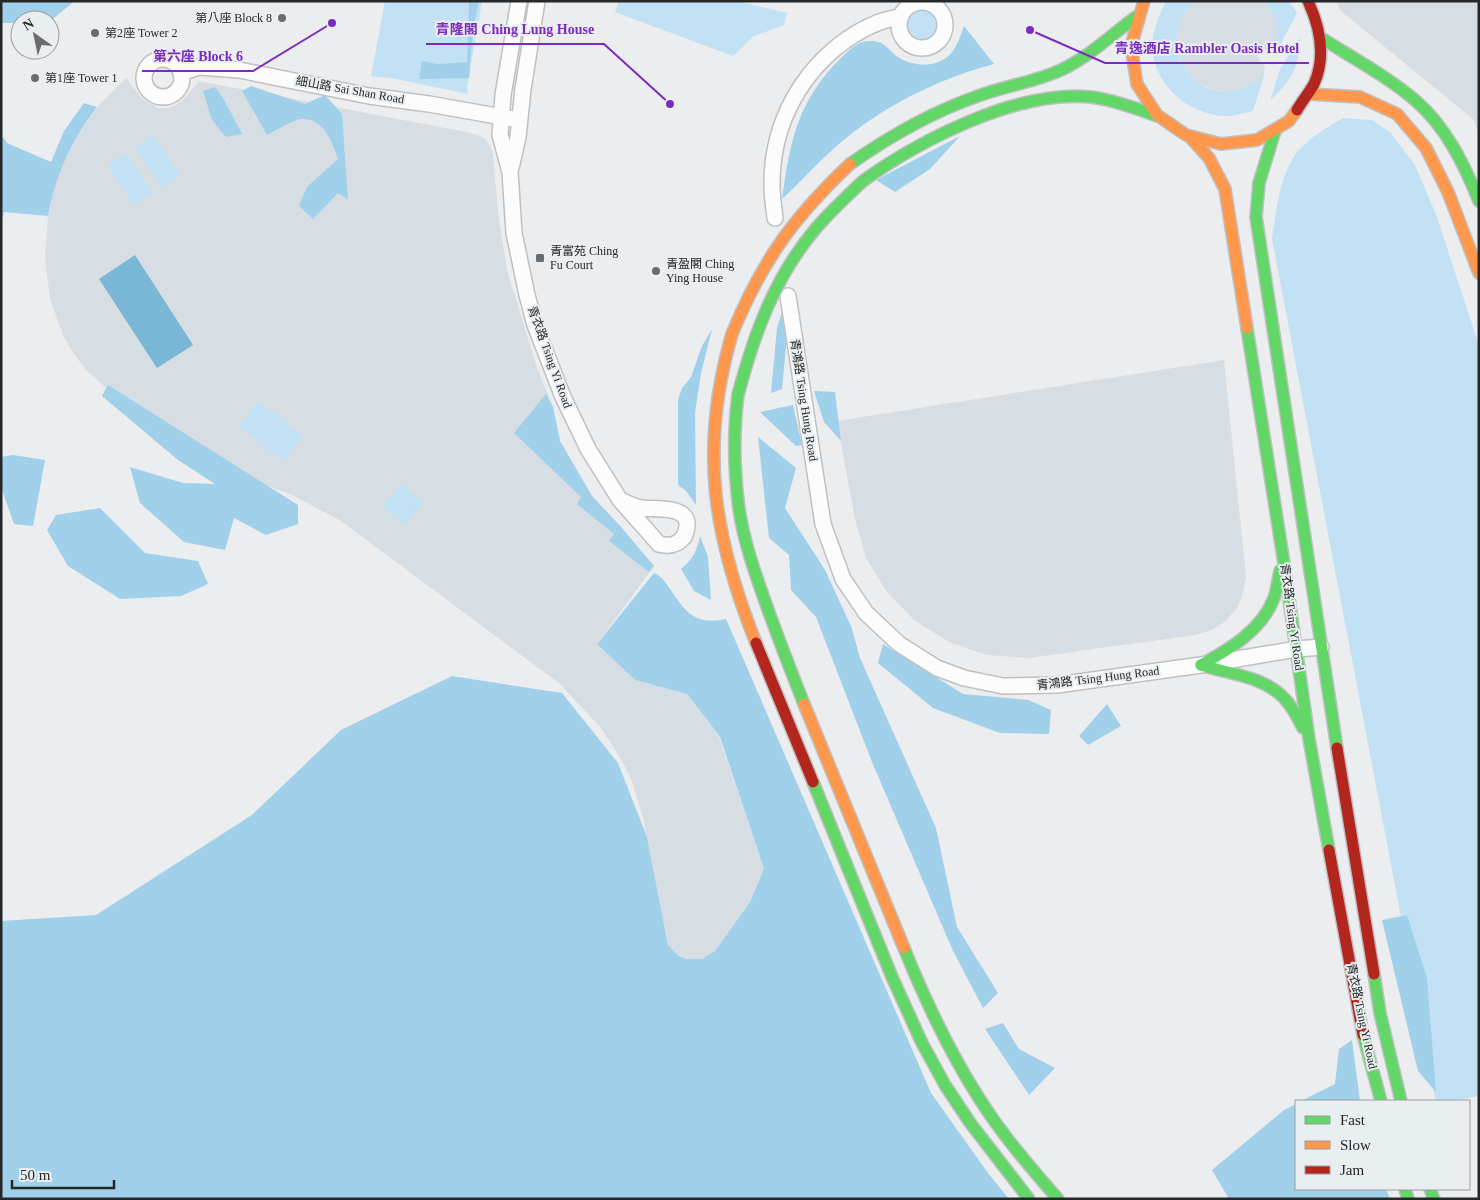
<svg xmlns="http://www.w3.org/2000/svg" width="1480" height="1200" viewBox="0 0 1480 1200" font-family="'Times New Roman','Noto Sans TC',serif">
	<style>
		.built { fill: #d7dee3 }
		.green { fill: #c3e1f4 }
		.forest { fill: #a1d0eb }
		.water { fill: #7ab6d6 }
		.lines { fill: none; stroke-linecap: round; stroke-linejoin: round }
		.street-casing { stroke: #bfc0c2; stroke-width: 18 }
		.fast-casing { stroke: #bfc0c2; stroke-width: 14 }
		.slow-casing { stroke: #bfc0c2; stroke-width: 14 }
		.jam-casing { stroke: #bfc0c2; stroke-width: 14 }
		.street { stroke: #fcfcfd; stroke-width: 15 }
		.fast { stroke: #63d668; stroke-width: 11 }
		.slow { stroke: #ff974d; stroke-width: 11 }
		.jam { stroke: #b3261e; stroke-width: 11 }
		.fast-bridge-casing { stroke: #bfc0c2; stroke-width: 14; stroke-linecap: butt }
		.slow-bridge-casing { stroke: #bfc0c2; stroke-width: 14; stroke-linecap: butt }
		.fast-bridge { stroke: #63d668; stroke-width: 11 }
		.slow-bridge { stroke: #ff974d; stroke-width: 11 }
		.poi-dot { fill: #6a6c6e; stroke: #e9eef1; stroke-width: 2 }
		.labels { text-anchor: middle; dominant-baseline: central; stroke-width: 4; stroke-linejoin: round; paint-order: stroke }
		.poi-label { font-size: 12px; fill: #252728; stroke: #e9eef1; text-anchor: start }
		.street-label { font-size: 12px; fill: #252728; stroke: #e9eef1 }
		.leader { fill: none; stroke: #7b2cbf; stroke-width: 2 }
		.callout-dot { fill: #7b2cbf; stroke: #e9eef1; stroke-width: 2 }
		.callout-label { font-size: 14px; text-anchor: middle; font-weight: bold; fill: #7b2cbf; stroke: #e9eef1; stroke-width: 4; stroke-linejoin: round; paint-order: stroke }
	</style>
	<rect width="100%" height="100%" fill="#ebedef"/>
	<g class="built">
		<polygon points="1197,1 1262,1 1274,16 1279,33 1277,51 1267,48 1257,56 1265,67 1264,76 1255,83 1244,88 1227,92 1211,89 1196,82 1186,70 1179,54 1176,39 1179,22 1187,11"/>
		<polygon points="1336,1 1479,1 1479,134 1473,119 1341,11"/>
		<polygon points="126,78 142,99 158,108 167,108 176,105 183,100 199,81 471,133 478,135 485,139 490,146 493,154 498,213 507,270 537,368 553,407 560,441 592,496 621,527 654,566 597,644 635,680 687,694 719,737 764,869 750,902 715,951 709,956 702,959 686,959 679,956 668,945 643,817 631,779 622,761 601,728 560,684 341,521 294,496 242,476 115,396 86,370 74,354 64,337 50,299 45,256 48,216 57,177 74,140 97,107"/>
		<polygon points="1224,360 1246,577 1243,593 1237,608 1226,621 1212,630 1196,635 1028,658 987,655 949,642 915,621 887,592 866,558 855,519 837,421"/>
	</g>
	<g class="green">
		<polygon points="385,1 482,1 467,87 468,94 396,79 371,76"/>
		<polygon points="619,1 737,1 787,13 784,25 752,37 733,56 615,12"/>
		<path d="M1166 1H1197C1191 7 1183 14 1180 22 1175 34 1176 48 1181 60 1197 97 1235 100 1264 76L1253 111C1244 113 1235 116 1226 116 1186 115 1147 79 1153 37 1155 25 1160 13 1166 1Z"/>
		<path d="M1262 1H1289L1297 13 1277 51C1279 30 1277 17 1262 1Z"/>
		<circle cx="922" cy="26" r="16"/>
		<path d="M1301 36C1297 70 1294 77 1270 101L1280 69Z"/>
		<path d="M1343 118 1372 120 1390 132 1415 165 1437 217 1479 346V1096L1452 1101H1436L1272 239C1276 211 1280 172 1299 150 1311 137 1327 127 1343 118Z"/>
		<polygon points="154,135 180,176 162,188 135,147"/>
		<polygon points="126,153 153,193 134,205 107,165"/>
		<polygon points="258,401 303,437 283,461 239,426"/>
		<polygon points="401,484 424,502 405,525 382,507"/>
	</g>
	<g class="forest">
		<polygon points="1,1 75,1 50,21 50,20 20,20 20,23 1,23"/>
		<polygon points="469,1 479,1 473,29 469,78 419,79 422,61 437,64 467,62"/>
		<path d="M964 26 994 64C942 78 894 101 851 134 826 153 805 178 782 199 790 142 797 101 841 58 849 50 858 41 869 41 886 40 887 50 898 57 914 68 941 68 953 51 958 44 961 34 964 26Z"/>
		<path d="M251 86 305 104 325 95 342 114 348 200 338 193 313 219 299 206 307 187 338 159C332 142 324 118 302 119 294 119 275 131 267 135L242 91Z"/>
		<polygon points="215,87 223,98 242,134 226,137 212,120 203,91"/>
		<path d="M84 103 97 107C71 140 56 175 48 216L4 212 1 223V135L7 143 51 162 64 131Z"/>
		<polygon points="960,136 930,169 895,192 876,180"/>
		<polygon points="782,312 787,336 782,389 771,393 777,328"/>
		<polygon points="712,329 701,373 695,413 696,505 686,491 678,485 678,400 682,388 691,377 702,346"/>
		<polygon points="108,385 298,505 298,524 266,535 234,518 225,550 184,542 140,503 130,467 183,483 215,484 178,460 102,396"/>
		<polygon points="814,391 835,392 841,441 824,422"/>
		<polygon points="546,394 553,407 560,441 592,496 621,527 654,566 649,572 609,541 614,534 577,504 581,497 514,433"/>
		<polygon points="793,405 802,445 796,446 760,412"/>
		<polygon points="758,437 796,468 785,508 825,570 851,626 860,658 936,828 957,927 998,993 983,1008 953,951 872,762 816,617 791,590 789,555 769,538"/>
		<polygon points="13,455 45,460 33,526 14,524 1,487 1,457"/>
		<polygon points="100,508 145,553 198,561 208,584 181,596 120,599 68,566 47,530 56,515"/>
		<path d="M700 536 708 557 711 600 694 591 681 569C693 559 697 551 700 536Z"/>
		<path d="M654 573C663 577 665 582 670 589 687 614 695 625 726 619L931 1093 988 1173 1009 1199H1V921L96 915 252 815 341 730 452 676 562 693 618 763 647 837 668 945 679 956 686 959H702L715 951 750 902 764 869 720 737 687 694 635 680 597 644Z"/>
		<polygon points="883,644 963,694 1028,700 1051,710 1049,734 1000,733 933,708 878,663"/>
		<polygon points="1107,704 1121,726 1088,745 1079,736"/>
		<polygon points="1407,915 1427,978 1436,1092 1418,1071 1382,920"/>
		<polygon points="1003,1023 1019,1049 1055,1068 1029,1095 985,1029"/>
		<polygon points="1352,1040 1360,1101 1301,1101 1335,1084 1339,1049"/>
		<polygon points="1296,1104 1296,1189 1386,1189 1390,1199 1229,1199 1212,1170 1284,1110"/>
	</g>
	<polygon class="water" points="135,255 193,345 157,368 99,279"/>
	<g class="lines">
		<g class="street-casing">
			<g id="street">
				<path d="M519 1 503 95 500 135 510 172 514 233 527 295 535 325 563 397 588 449 620 500 659 544C670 547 677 545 684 537 698 504 660 510 642 508 634 507 627 503 620 500"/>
				<circle cx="922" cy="25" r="23"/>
				<circle cx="163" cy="78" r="19"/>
				<polyline points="181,73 199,67 239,70 369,96 429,104 519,120"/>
				<polyline points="511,168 518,137 523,89 537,1"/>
				<path d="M775 218C774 208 772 197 772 187 771 131 795 81 838 46 856 32 877 20 900 17"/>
				<polyline points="788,296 823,524 843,579 866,613 899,644 937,668 964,678 1003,686 1057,685 1201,665 1297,649 1321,647"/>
			</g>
		</g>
		<g class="fast-casing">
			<g id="fast">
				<path d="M1320 37C1352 58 1387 76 1416 101 1446 127 1464 164 1479 201"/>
				<polyline points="1275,131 1259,183 1256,217 1337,748"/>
				<path d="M850 164C890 136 932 112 978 96 1005 86 1035 82 1061 70 1089 57 1111 35 1136 17"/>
				<path d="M863 181C920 140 1019 89 1091 97 1114 100 1136 108 1157 116"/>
				<polyline points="1247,328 1283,557 1309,739 1329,850"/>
				<path d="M738 395C733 433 734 471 739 509 744 542 755 573 766 604 778 638 791 671 804 704"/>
				<path d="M1201 665C1230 649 1262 630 1274 598 1277 589 1278 580 1280 571"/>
				<path d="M1201 665C1229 674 1263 676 1284 698 1292 706 1298 718 1303 728"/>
				<polyline points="813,782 892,977 922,1043 945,1085 971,1124 1029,1199"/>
				<path d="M904 948C929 1010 958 1071 998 1126 1016 1151 1037 1175 1058 1199"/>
				<polyline points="1374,974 1380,1013 1401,1101"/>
				<polyline points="1363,1035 1381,1101"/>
				<polyline points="1405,1189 1408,1199"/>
				<polyline points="1430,1189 1434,1199"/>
			</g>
		</g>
		<g class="slow-casing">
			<g id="slow">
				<polyline points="1144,1 1131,46 1137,84 1157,115 1186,135 1221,144 1257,140 1289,121 1297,110"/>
				<polyline points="1309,94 1360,97 1397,114 1426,148 1448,192 1479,273"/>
				<polyline points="1192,139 1209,158 1225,189 1247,328"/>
				<path d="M732 334C699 448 713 535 756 643"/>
				<polyline points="804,704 904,948"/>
			</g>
		</g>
		<g class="jam-casing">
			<g id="jam">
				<path d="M1297 110C1302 101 1309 93 1314 84 1326 57 1320 27 1308 1"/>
				<polyline points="756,643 813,782"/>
				<polyline points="1337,748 1374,974"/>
				<polyline points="1329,850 1363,1035"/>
			</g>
		</g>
		<use href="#street" class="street"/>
		<use href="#fast" class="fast"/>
		<use href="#slow" class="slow"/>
		<use href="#jam" class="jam"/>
		<g class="fast-bridge-casing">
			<path id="fast-bridge" d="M738 395C754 334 775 276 817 227 831 211 847 196 863 181"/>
		</g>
		<g class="slow-bridge-casing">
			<path id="slow-bridge" d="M732 334C762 261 793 218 850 164"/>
		</g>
		<use href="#fast-bridge" class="fast-bridge"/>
		<use href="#slow-bridge" class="slow-bridge"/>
	</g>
	<g class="poi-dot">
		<circle cx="282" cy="18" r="5"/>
		<circle cx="95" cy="33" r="5"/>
		<circle cx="35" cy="78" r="5"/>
		<rect x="535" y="253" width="10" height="10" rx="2.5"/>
		<circle cx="656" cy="271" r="5"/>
	</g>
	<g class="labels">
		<g class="poi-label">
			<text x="272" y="18" text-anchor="end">第八座 Block 8</text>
			<text x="105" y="33">第2座 Tower 2</text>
			<text x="45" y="78">第1座 Tower 1</text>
			<text x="550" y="251">青富苑 Ching<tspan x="550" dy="14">Fu Court</tspan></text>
			<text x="666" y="264">青盈閣 Ching<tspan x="666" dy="14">Ying House</tspan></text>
		</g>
		<g class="street-label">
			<text transform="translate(350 90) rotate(10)">細山路 Sai Shan Road</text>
			<text transform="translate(550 357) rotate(70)">青衣路 Tsing Yi Road</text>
			<text transform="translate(804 400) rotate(81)">青鴻路 Tsing Hung Road</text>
			<text transform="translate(1292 617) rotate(82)">青衣路 Tsing Yi Road</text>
			<text transform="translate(1098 678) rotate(-7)">青鴻路 Tsing Hung Road</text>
			<text transform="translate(1362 1016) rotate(78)">青衣路 Tsing Yi Road</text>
		</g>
	</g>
	<path class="leader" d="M670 104L604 44H426M1030 30L1105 63H1309M332 23L253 71H142"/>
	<g class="callout-dot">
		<circle cx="670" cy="104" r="5"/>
		<circle cx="1030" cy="30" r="5"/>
		<circle cx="332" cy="23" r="5"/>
	</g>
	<g class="callout-label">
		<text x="515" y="34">青隆閣 Ching Lung House</text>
		<text x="1207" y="53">青逸酒店 Rambler Oasis Hotel</text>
		<text x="198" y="61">第六座 Block 6</text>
	</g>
	<rect width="1480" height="1200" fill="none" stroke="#252728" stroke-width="5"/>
	<rect x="1295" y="1100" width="175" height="90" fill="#e9eef1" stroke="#9b9ea1"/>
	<rect x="1305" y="1116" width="25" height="8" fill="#63d668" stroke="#9b9ea1"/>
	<text x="1340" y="1125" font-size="15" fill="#252728">Fast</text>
	<rect x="1305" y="1141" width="25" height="8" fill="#ff974d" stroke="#9b9ea1"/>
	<text x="1340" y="1150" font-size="15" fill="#252728">Slow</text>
	<rect x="1305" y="1166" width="25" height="8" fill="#b3261e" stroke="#9b9ea1"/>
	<text x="1340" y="1175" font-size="15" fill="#252728">Jam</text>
	<g transform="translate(35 35) rotate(327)"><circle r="24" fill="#e9eef1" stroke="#9b9ea1"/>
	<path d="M0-4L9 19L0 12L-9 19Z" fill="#6a6c6e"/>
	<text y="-8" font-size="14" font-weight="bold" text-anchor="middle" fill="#252728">N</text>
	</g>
	<path d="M12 1180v8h102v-8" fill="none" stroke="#252728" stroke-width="2.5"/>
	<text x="20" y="1180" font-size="15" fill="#252728" stroke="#e9eef1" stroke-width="4" paint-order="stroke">50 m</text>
</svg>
